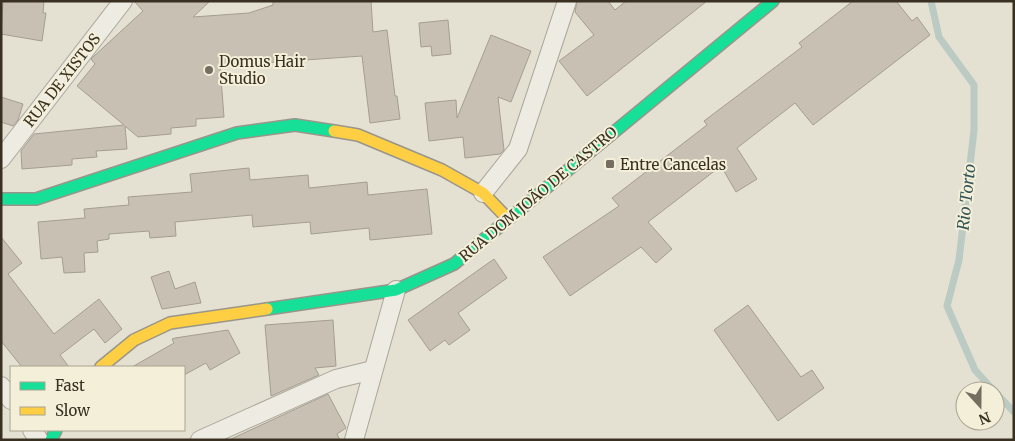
<svg xmlns="http://www.w3.org/2000/svg" width="1015" height="441" viewBox="0 0 1015 441" font-family="Merriweather,serif">
	<style>
		.lines { fill: none; stroke-linecap: round; stroke-linejoin: round }
		.stream { stroke: #bbcac3; stroke-width: 7 }
		.building { fill: #c8c1b3; stroke: #a49d91 }
		.street-casing { stroke: #aaa69a; stroke-width: 20 }
		.fast-casing { stroke: #99958a; stroke-width: 14 }
		.slow-casing { stroke: #99958a; stroke-width: 14 }
		.street { stroke: #edebe2; stroke-width: 18 }
		.fast { stroke: #16e098; stroke-width: 11 }
		.slow { stroke: #ffcf43; stroke-width: 11 }
		.poi-dot { fill: #756e60; stroke: #f4efd9; stroke-width: 2 }
		.labels { text-anchor: middle; dominant-baseline: central; stroke-width: 4; stroke-linejoin: round; paint-order: stroke }
		.poi-label { font-size: 15px; fill: #393022; stroke: #f4efd9; text-anchor: start }
		.street-label { font-size: 15px; fill: #393022; stroke: #f4efd9 }
		.water-label { font-size: 16px; font-style: italic; fill: #325557; stroke: #f4efd9 }
	</style>
	<rect width="100%" height="100%" fill="#e4e1d2"/>
	<g class="lines">
		<g class="stream">
			<polyline points="931,1 939,37 974,85 974,130 959,260 947,306 975,370 994,391"/>
			<polyline points="995,392 1014,412"/>
		</g>
	</g>
	<g class="building">
		<polygon points="3,1 44,1 43,13 46,13 42,41 1,34"/>
		<polygon points="134,1 210,1 193,17 249,13 273,5 273,1 371,1 373,32 387,30 395,96 397,96 400,119 370,123 362,56 220,66 224,117 196,119 196,126 171,128 171,134 138,137 125,126 127,149 96,151 97,157 72,159 72,165 22,169 21,151 34,134 124,125 77,86 95,64 91,59 93,57 143,11"/>
		<polygon points="577,1 608,1 615,10 626,1 707,1 587,96 559,61 594,35 575,12"/>
		<polygon points="853,1 896,1 912,21 917,17 930,35 813,125 795,103 737,148 757,179 736,192 721,166 648,222 672,249 656,263 641,247 570,296 543,257 619,206 612,198 707,125 704,121 802,47 799,43"/>
		<polygon points="448,20 451,54 432,56 431,46 421,47 419,23"/>
		<polygon points="491,35 531,51 511,102 498,97 504,150 500,154 465,158 463,137 429,141 425,103 456,100 457,118"/>
		<polygon points="1,97 23,104 18,120 13,126 1,122"/>
		<polygon points="249,168 250,180 308,175 309,188 367,182 368,195 427,189 432,234 370,240 369,228 311,234 310,222 253,227 252,215 175,222 176,236 150,238 149,231 109,234 109,239 97,241 98,252 84,253 85,272 64,273 62,257 41,259 38,222 85,218 84,209 129,205 128,197 192,192 190,174"/>
		<polygon points="1,237 22,263 8,274 54,334 99,299 122,329 105,343 94,329 60,355 69,367 22,367 1,341"/>
		<polygon points="494,259 507,278 458,313 470,330 449,345 445,340 430,351 408,320"/>
		<polygon points="169,271 175,289 195,282 201,303 162,309 151,277"/>
		<polygon points="748,305 801,377 812,370 824,388 778,421 714,330"/>
		<polygon points="333,320 336,366 315,368 319,375 271,396 265,325"/>
		<polygon points="228,330 240,353 210,370 206,363 184,375 184,367 132,367 174,343 172,339 175,338"/>
		<polygon points="328,394 346,428 337,434 340,440 229,440"/>
	</g>
	<g class="lines">
		<g class="street-casing">
			<g id="street">
				<polyline points="1,159 123,1"/>
				<polyline points="483,193 518,149 567,1"/>
				<polyline points="1,386 11,400"/>
				<polyline points="32,430 39,440"/>
				<polyline points="200,440 336,379 373,370"/>
				<polyline points="354,440 396,290"/>
			</g>
		</g>
		<g class="fast-casing">
			<g id="fast">
				<polyline points="1,199 36,199 237,133 295,125 334,131"/>
				<polyline points="267,309 396,290 454,264 773,1"/>
				<polyline points="51,440 56,430"/>
			</g>
		</g>
		<g class="slow-casing">
			<g id="slow">
				<polyline points="334,131 358,135 442,170 483,193 508,219"/>
				<polyline points="101,367 134,340 170,323 267,309"/>
			</g>
		</g>
		<use href="#street" class="street"/>
		<use href="#fast" class="fast"/>
		<use href="#slow" class="slow"/>
	</g>
	<g class="poi-dot">
		<circle cx="209" cy="70" r="5"/>
		<rect x="605" y="159" width="10" height="10" rx="2.5"/>
	</g>
	<g class="labels">
		<g class="poi-label">
			<text x="219" y="61">Domus Hair<tspan x="219" dy="17">Studio</tspan></text>
			<text x="620" y="164">Entre Cancelas</text>
		</g>
		<g class="street-label">
			<text transform="translate(62 80) rotate(-52)">RUA DE XISTOS</text>
			<text transform="translate(538 194) rotate(-40)">RUA DOM JOÃO DE CASTRO</text>
		</g>
		<g class="water-label">
			<text transform="translate(966 197) rotate(-84)">Rio Torto</text>
		</g>
	</g>
	<rect width="1015" height="441" fill="none" stroke="#393022" stroke-width="5"/>
	<rect x="10" y="366" width="175" height="65" fill="#f4efd9" stroke="#a9a390"/>
	<rect x="20" y="382" width="25" height="8" fill="#16e098" stroke="#a9a390"/>
	<text x="55" y="391" font-size="15" fill="#393022">Fast</text>
	<rect x="20" y="407" width="25" height="8" fill="#ffcf43" stroke="#a9a390"/>
	<text x="55" y="416" font-size="15" fill="#393022">Slow</text>
	<g transform="translate(980 406) rotate(159)"><circle r="24" fill="#f4efd9" stroke="#a9a390"/>
	<path d="M0-4L9 19L0 12L-9 19Z" fill="#756e60"/>
	<text y="-8" font-size="14" font-weight="bold" text-anchor="middle" fill="#393022">N</text>
	</g>
</svg>
